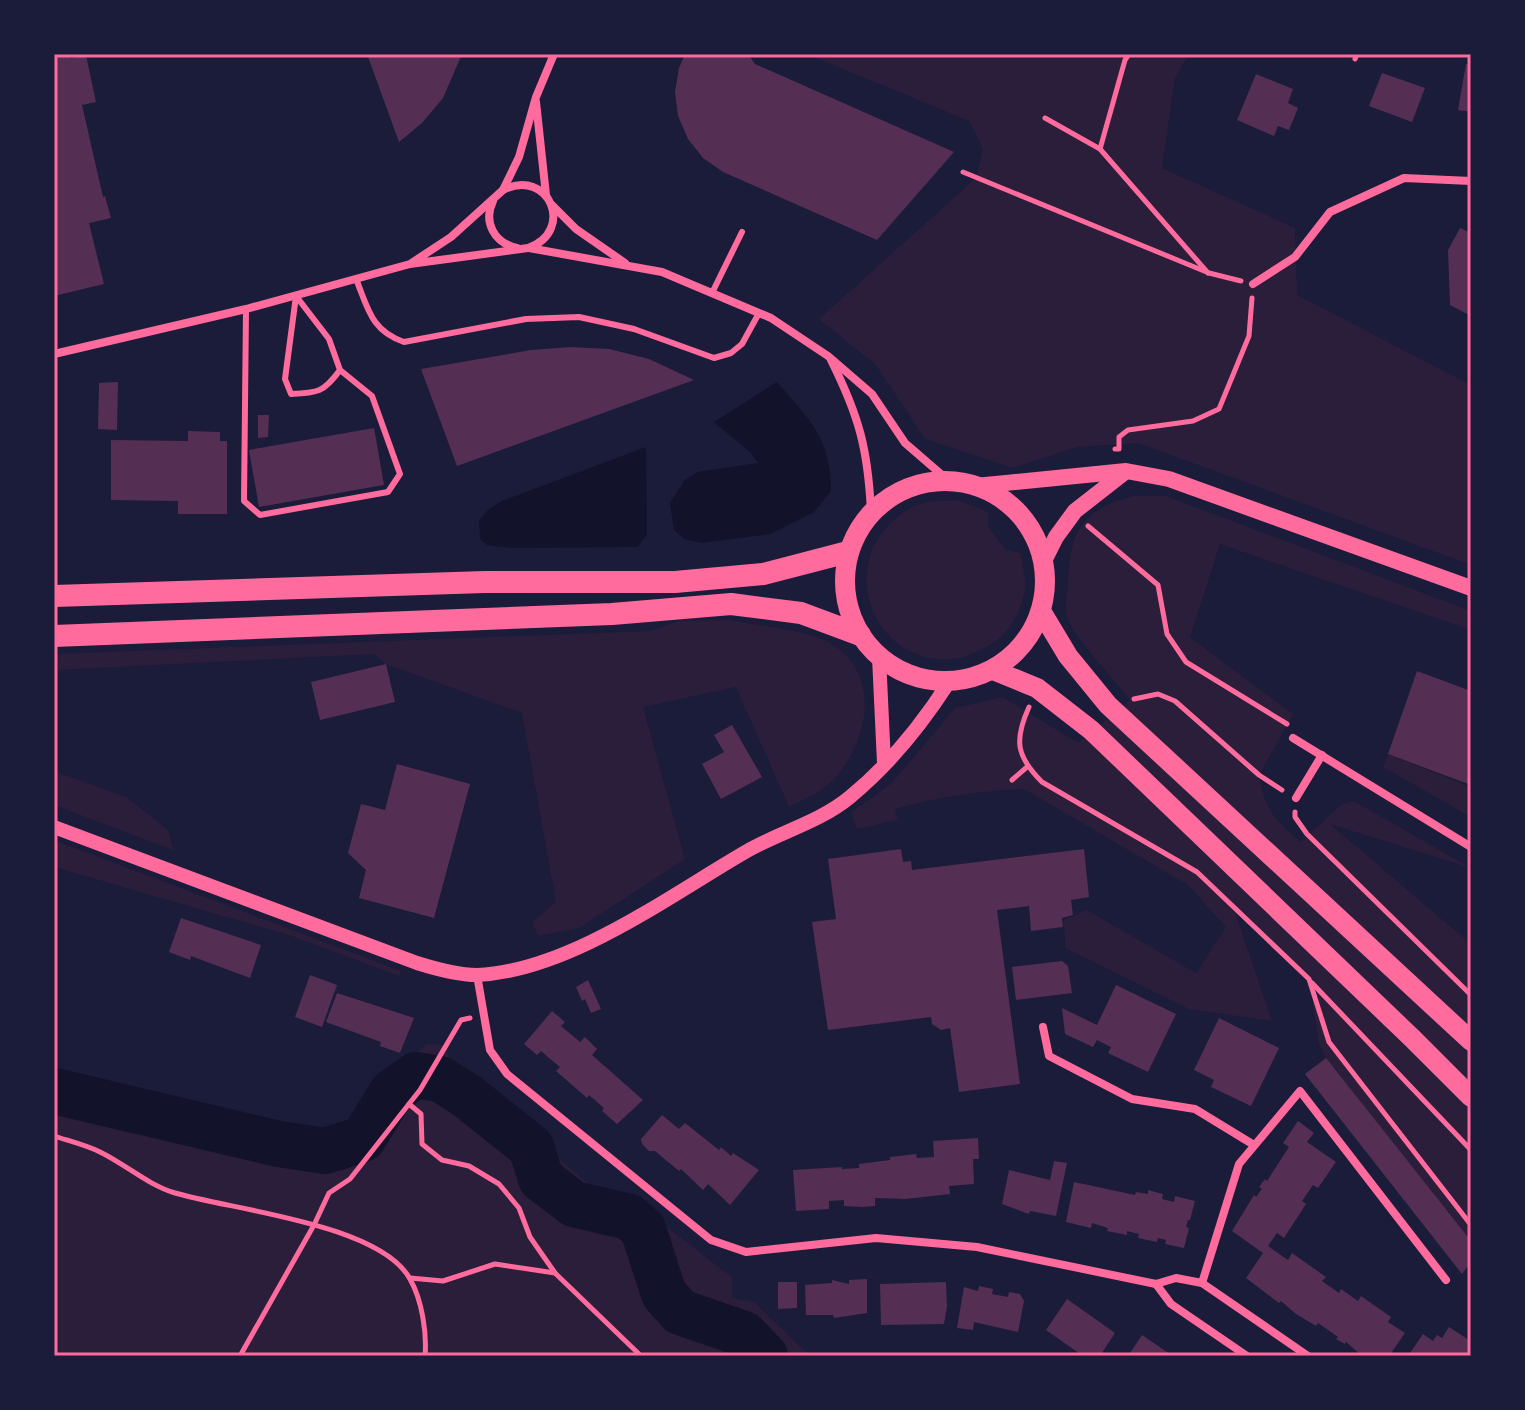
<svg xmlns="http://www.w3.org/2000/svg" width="1525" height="1410" viewBox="0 0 1525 1410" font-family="'Varela Round',sans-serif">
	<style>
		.green { fill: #2a1e3b }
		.water { fill: #12122b }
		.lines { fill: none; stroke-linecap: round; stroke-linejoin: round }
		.river { stroke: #12122b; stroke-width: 46 }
		.building { fill: #542f53 }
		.path { stroke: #ff6b9d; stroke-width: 5 }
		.service { stroke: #ff6b9d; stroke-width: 6 }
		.minor { stroke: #ff6b9d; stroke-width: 8 }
		.tertiary { stroke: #ff6b9d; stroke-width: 14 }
		.secondary { stroke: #ff6b9d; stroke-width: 16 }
		.primary { stroke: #ff6b9d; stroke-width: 20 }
		.trunk { stroke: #ff6b9d; stroke-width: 22 }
		.neatline { fill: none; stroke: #ff6b9d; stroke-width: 3 }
	</style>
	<rect width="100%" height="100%" fill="#1b1b3a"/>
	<g class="green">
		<polygon points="807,54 1189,54 1175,78 1162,168 1295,228 1297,295 1471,385 1471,565 1138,443 1077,447 1013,468 925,439 876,365 819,319 976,178 983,149 969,121"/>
		<path d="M1133 496H1166L1471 611V630L1220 544 1190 637 1293 714 1259 775C1265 810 1275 820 1301 842L1342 804 1354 801 1471 868 1330 824 1471 944V1243L1326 1058 1319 1044 1309 979 1234 909 1272 1021 1189 1009 1065 948 1064 920 1087 910 1196 973 1226 927 1188 885 1024 789C980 791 937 797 895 809L898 820 857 829 851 813 892 783 955 708 1003 697 1078 743 1130 700C1116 680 1072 637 1067 616 1064 608 1067 594 1068 585 1070 531 1080 511 1133 496Z"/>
		<path d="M958 500 988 512V527L1006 550 1021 553C1022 563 1025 574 1025 584 1025 606 1010 634 990 645 974 654 957 661 938 659 873 654 844 573 887 527 897 515 912 505 928 502 937 500 949 501 958 500Z"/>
		<path d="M730 620C755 625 812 631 832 644 883 677 868 744 831 782 821 793 802 800 789 807L736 687 643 707 685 859 579 928 538 936 532 922 556 902 522 713 386 664 374 654 54 670V654L649 631 680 621Z"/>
		<polygon points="1388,754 1471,787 1471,817 1383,767"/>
		<polygon points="54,771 126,797 168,830 173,850 54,805"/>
		<polygon points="54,840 401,971 399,976 289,935 54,867"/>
		<polygon points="427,1044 446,1045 451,1070 589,1184 643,1209 732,1277 732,1298 754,1302 810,1356 54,1356 54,1084 187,1117 341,1140 360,1104"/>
	</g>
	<g class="water">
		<path d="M777 382C810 420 831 439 831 491L814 512 770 534 701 543 684 539 674 530 670 503 685 480 698 472 758 463 750 452 714 422Z"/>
		<polygon points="646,447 647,534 638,547 513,548 487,545 480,539 479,521 488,510 502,501"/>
	</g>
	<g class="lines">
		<polyline class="river" points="54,1091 279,1144 325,1151 363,1139 392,1092 416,1075 440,1079 467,1096 531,1147 541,1179 574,1204 629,1217 643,1229 664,1294 680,1312 744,1334 765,1356"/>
	</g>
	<g class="building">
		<polygon points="54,54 69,54 70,58 86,55 96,102 82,105 103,197 105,196 111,218 89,223 104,284 54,296"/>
		<polygon points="367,54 462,54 443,98 422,123 399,142"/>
		<polygon points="685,54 748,54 755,64 954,152 877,240 723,172 703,158 688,139 678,116 675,92 679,68"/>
		<polygon points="1466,64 1471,64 1471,112 1458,110"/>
		<polygon points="1382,73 1425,88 1412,122 1369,106"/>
		<polygon points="1256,74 1293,89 1288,103 1298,108 1289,130 1278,126 1274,136 1237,120"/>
		<polygon points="1460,228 1471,233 1471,316 1450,305 1448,250"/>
		<polygon points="571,347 609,349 649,359 694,380 457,466 421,369 531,350"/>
		<polygon points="118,382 117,430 98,429 99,383"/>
		<polygon points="258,415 269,415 268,437 258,438"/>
		<polygon points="374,428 384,485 259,507 249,450"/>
		<polygon points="188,431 220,432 220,441 227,441 227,514 178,514 178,501 111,500 111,440 188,441"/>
		<polygon points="386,664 395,702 320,720 311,682"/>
		<polygon points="1417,671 1471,691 1471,785 1388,754"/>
		<polygon points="732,725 762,777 721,799 702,764 724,752 714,735"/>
		<polygon points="397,764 470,784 434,918 359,898 366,870 348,853 361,804 385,810"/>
		<polygon points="901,849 903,862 911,861 912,870 1084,849 1089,897 1071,900 1073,915 1062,918 1063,927 1031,931 1029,906 997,910 1020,1084 959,1092 950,1028 941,1030 932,1024 931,1017 828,1030 812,922 836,919 828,859"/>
		<polygon points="181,918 261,945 250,978 191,956 190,960 169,952"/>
		<polygon points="1062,961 1068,966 1072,993 1016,1000 1012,967"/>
		<polygon points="310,975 337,985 322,1027 295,1017"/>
		<polygon points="588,980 601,1009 591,1013 585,999 582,1001 576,987"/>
		<polygon points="1116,985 1176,1014 1148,1072 1108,1053 1111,1047 1097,1040 1093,1047 1065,1034 1062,1008 1097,1025"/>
		<polygon points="337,993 414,1018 400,1053 380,1046 381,1042 326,1022"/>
		<polygon points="552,1011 565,1022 561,1026 580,1042 585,1037 597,1049 592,1055 643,1100 617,1124 602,1111 604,1108 589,1095 587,1098 556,1071 560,1067 549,1058 541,1051 537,1055 524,1044"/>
		<polygon points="1219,1018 1279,1048 1251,1106 1211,1087 1214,1080 1194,1070"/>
		<polygon points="1326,1058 1471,1241 1471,1262 1462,1274 1305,1074"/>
		<polygon points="662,1115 679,1129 685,1123 719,1150 721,1147 731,1156 733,1153 759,1170 730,1205 708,1184 703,1190 681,1169 679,1171 655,1151 649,1151 642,1144 641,1139"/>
		<polygon points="1298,1121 1314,1133 1307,1142 1336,1162 1318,1188 1313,1185 1302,1201 1306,1204 1284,1238 1277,1233 1268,1246 1288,1260 1292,1253 1326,1277 1322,1281 1339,1293 1341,1289 1358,1301 1361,1296 1391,1317 1388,1322 1405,1333 1389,1356 1361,1355 1346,1342 1345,1344 1336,1339 1338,1337 1318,1323 1316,1326 1296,1314 1281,1301 1279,1303 1246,1278 1263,1253 1232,1231 1254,1195 1256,1197 1262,1189 1259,1187 1265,1179 1267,1181 1289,1147 1283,1143"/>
		<polygon points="978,1138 979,1159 973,1159 974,1184 949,1186 950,1194 905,1199 875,1198 875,1206 862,1207 844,1206 844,1200 829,1201 829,1209 796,1211 793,1170 842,1167 842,1169 859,1168 859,1164 890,1160 890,1157 916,1154 917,1158 934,1157 933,1141"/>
		<polygon points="1054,1161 1067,1163 1056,1216 1030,1211 1029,1214 1002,1204 1009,1170 1050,1180"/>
		<polygon points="1074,1182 1135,1195 1136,1192 1148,1194 1148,1190 1163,1194 1162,1199 1174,1202 1175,1196 1195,1201 1190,1220 1188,1220 1186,1227 1189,1228 1184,1248 1165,1244 1166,1240 1158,1238 1157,1242 1138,1238 1139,1234 1127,1231 1127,1235 1107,1231 1108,1228 1092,1223 1091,1228 1066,1222"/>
		<polygon points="867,1279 867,1313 834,1318 833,1315 806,1315 805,1285 832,1283 832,1280 849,1284 849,1280"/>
		<polygon points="778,1282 797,1282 797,1308 778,1309"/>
		<polygon points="946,1282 947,1306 944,1324 881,1325 880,1284"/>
		<polygon points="979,1286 993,1289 992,1294 1008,1297 1009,1292 1020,1294 1024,1301 1018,1332 974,1322 973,1330 957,1328 964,1287 978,1291"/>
		<polygon points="1067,1299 1115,1333 1100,1356 1083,1356 1046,1330"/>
		<polygon points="1449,1327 1469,1340 1471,1337 1471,1356 1408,1356 1423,1334 1433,1341 1437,1335 1442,1338"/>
		<polygon points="1142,1335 1164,1350 1172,1356 1128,1356"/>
	</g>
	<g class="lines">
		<g class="path">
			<polyline points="1355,59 1357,54"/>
			<polyline points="1045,118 1100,149 1208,273"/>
			<polyline points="1100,149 1125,60 1129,54"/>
			<polyline points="963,172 1209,273 1241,281"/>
			<polyline points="1115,449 1119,449 1119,437 1128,430 1193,421 1219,409 1249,336 1252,298"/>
			<polyline points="1088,526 1158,585 1167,634 1186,662 1287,724"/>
			<polyline points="1134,699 1158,694 1175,701 1259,775 1282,790"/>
			<path d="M1029 707C1014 740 1016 756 1042 782L1197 872 1309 979 1329 1042 1471 1225"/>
			<polyline points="1012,780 1027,767"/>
			<polyline points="1295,812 1295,817 1307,834 1471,995"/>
			<polyline points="1312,983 1471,1150"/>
			<polyline points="409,1104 421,1114 422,1144 442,1160 469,1166 499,1184 519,1208 530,1237 555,1273 641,1356"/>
			<path d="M54 1136C69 1141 86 1145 100 1152 125 1164 148 1185 175 1193 233 1210 380 1224 410 1279 422 1300 427 1333 425 1356"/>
			<polyline points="410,1278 443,1281 495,1264 555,1273"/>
			<polyline points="240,1356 314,1225 329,1193 350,1179 420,1090 461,1020 470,1018"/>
		</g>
		<g class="service">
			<path d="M356 279C368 308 371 331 404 342L526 319 579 317 634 329 714 358 731 353 742 344 759 313"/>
			<polyline points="712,293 742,232"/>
			<path d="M246 309 244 501 260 515 388 492 400 474 372 396 340 370 329 339 296 296 285 379 291 394C318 393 324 392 340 370"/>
		</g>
		<g class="minor">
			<polyline points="536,102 546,195"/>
			<polyline points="503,190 519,157 536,97 554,54"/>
			<path d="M493 201C483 222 494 243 517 248"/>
			<polyline points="552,205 576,229 625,263"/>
			<polyline points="529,248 662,272 771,318 828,356 872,394 905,443 949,481"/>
			<polyline points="1253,284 1295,257 1330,212 1404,178 1471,181"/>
			<path d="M54 354 246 309 410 264 528 248C576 231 549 167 503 190L451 237 410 264"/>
			<path d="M831 360C859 416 868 449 871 512"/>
			<polyline points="1293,738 1471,847"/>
			<polyline points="1296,798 1322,755"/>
			<polyline points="477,975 490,1050 507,1074 711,1240 746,1252 876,1238 977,1247 1156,1284 1176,1278 1202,1283 1308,1356"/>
			<polyline points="1043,1027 1049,1056 1132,1099 1195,1109 1254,1145"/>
			<polyline points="1202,1283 1239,1164 1300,1091 1446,1280"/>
			<polyline points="1156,1284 1171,1304 1247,1356"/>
		</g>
		<g class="tertiary">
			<polyline points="879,657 884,763"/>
			<path d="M54 827 417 963C436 969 457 975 477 975 569 971 669 896 747 851 780 832 820 822 850 797 889 765 922 724 949 682"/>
		</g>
		<g class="secondary">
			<polyline points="975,486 1126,471 1169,479 1471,588"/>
			<polyline points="1043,563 1056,537 1075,511 1125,472"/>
		</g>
		<g class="primary">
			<circle cx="945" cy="581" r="100"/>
			<polyline points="1041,611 1068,656 1108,705 1471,1041"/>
			<polyline points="993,670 1037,688 1091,730 1413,1039 1471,1097"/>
		</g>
		<g class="trunk">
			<polyline points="54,596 485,582 675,582 763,574 848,552"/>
			<polyline points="54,636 612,614 731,604 801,613 860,635"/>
		</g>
	</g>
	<rect width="1525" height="1410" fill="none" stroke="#1b1b3a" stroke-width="112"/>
	<rect x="56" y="56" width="1413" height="1298" class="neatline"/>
</svg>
